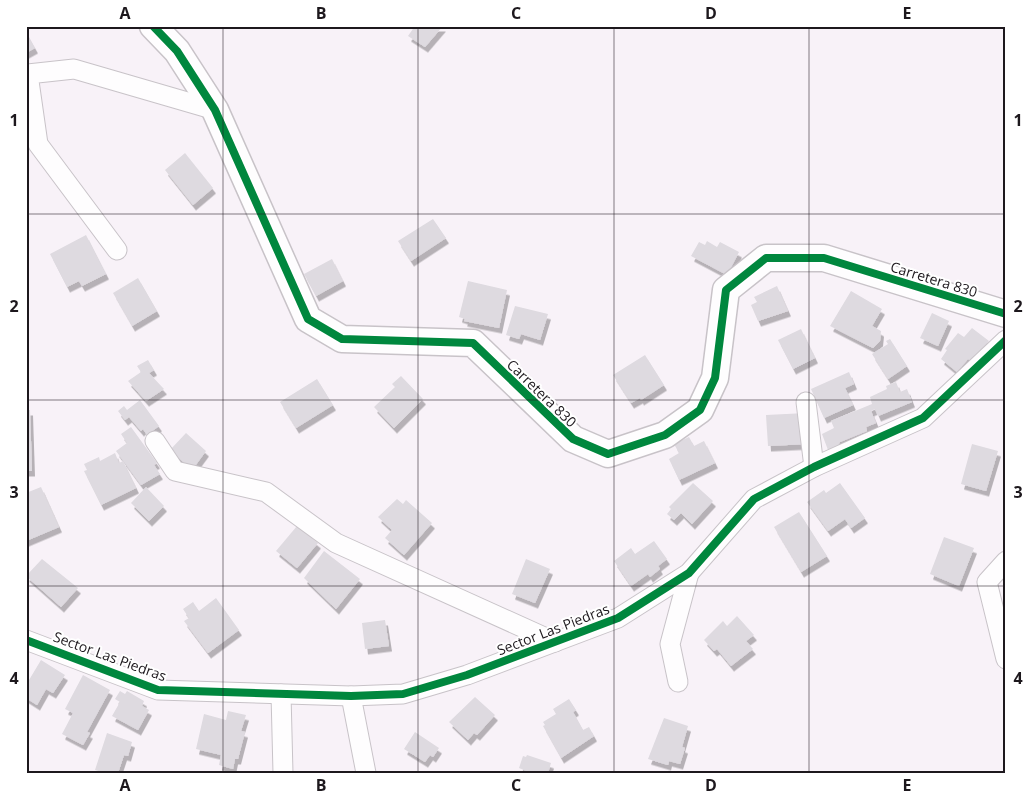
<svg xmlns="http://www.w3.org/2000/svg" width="1032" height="799" viewBox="0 0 1032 799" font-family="'Open Sans',sans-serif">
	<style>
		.building { fill: #dedae0; filter: url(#shadow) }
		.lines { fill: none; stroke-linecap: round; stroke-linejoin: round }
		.street-casing { stroke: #c8c3c8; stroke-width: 21 }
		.secondary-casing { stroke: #c8c3c8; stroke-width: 29 }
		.street { stroke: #fefdfe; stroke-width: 19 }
		.secondary { stroke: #fefdfe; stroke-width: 26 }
		.cycleway-casing { stroke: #fff; stroke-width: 11 }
		.cycleway { stroke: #00873e; stroke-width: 8 }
		.grid { fill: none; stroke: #1d181d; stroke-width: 1; stroke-opacity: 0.55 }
		.labels { text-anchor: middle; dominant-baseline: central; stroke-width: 4; stroke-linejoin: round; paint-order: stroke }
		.street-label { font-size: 14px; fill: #1d181d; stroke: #fff }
		.neatline { fill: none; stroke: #1d181d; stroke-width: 2 }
		.grid-label { font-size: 16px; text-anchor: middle; font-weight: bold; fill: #1d181d }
	</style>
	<defs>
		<filter id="shadow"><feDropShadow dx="3" dy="5.5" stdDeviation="0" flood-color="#0004"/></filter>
	</defs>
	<rect width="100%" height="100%" fill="#f8f2f8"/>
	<g class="building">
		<polygon points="415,26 443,26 425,47 408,36"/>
		<polygon points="26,32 35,48 26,53"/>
		<polygon points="185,153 213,188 193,205 165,170"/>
		<polygon points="433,219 446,238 411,261 398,241"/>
		<polygon points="86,235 106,274 82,286 79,281 67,287 50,254"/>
		<polygon points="707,241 717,247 720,242 739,252 727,275 691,256 699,242 705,245"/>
		<polygon points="332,259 343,281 316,296 304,274"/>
		<polygon points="138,278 157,311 132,326 113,293"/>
		<polygon points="468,281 507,290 499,328 464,321 465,319 459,317"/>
		<polygon points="777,286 788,311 758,321 751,305 757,302 754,297"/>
		<polygon points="851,291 882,309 872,326 881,331 880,341 873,348 830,326"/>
		<polygon points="515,306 548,314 540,340 521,334 519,339 506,335"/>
		<polygon points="932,313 949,321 938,346 920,338"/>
		<polygon points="972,328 989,341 971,361 968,359 957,372 941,359 947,350 945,349 958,333 964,337"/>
		<polygon points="801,329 815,358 793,369 778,340"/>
		<polygon points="890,339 907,366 888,379 872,354 888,344 886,341"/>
		<polygon points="645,355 664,385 641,400 640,398 631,403 613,375"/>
		<polygon points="148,360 154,370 149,373 164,389 146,401 128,381 141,372 137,366"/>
		<polygon points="849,372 854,384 845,388 853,405 824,418 811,389"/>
		<polygon points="401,376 423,399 394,428 374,407 395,387 392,384"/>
		<polygon points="317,379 333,405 296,428 280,402"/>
		<polygon points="896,382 900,392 907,389 912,402 878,416 875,409 871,411 876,423 866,427 867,431 840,442 837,447 828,450 822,434 834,428 831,421 872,404 870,397 887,389 886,386"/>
		<polygon points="140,400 159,426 147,435 143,429 141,431 129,417 125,420 118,411 124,406 127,410"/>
		<polygon points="26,410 30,410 32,471 26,471"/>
		<polygon points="806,413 808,444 768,446 766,415"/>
		<polygon points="131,427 157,463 154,465 160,474 141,485 116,451 127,443 121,434"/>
		<polygon points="186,433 206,451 192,470 170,450"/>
		<polygon points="689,437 694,446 704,441 715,463 679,480 669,459 679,453 674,444"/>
		<polygon points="972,444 998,451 986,491 961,484"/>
		<polygon points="115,453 119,463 123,461 136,488 101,505 84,471 87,470 84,464 99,457 100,461"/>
		<polygon points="693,483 713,501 692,524 681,513 674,520 667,514 671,509 669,507"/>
		<polygon points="840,483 865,518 851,528 845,519 828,531 807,502 824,490 826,493"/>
		<polygon points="41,487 59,527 26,541 26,493"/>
		<polygon points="146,487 164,506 149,521 131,503"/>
		<polygon points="397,499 403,504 406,500 432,523 404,555 385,538 392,530 378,517"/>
		<polygon points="799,512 827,556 801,572 774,527"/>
		<polygon points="297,526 318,543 297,568 276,551"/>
		<polygon points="944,537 974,548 959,586 930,574"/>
		<polygon points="654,541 667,559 658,566 660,569 650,577 648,574 631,586 614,561 631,548 635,554"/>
		<polygon points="324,551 360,579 336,609 304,578"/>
		<polygon points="42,559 78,588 61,607 26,576"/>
		<polygon points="526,559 550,569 535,603 512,594"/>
		<polygon points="216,598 239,630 208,653 184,621 189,618 183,609 193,602 199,611"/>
		<polygon points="737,616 754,635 746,641 753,649 731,666 717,649 714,651 704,640 723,621 727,626"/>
		<polygon points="385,620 389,646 365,649 362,623"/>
		<polygon points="41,660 65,675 53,693 46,689 37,705 26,698 26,685"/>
		<polygon points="83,675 110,690 87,732 90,733 83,745 62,734 73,713 65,709"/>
		<polygon points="120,691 125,694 127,691 144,701 142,706 149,710 138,730 112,716 120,702 115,699"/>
		<polygon points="475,697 495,715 477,735 474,733 468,740 449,722"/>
		<polygon points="569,699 576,710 573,712 583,730 589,727 594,736 561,758 543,726 545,725 543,722 556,714 553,709"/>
		<polygon points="228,711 246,715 241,731 245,732 238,759 235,759 233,769 219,765 221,755 196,749 204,714 226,720"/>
		<polygon points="664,718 688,726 682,747 685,748 680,764 669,761 668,765 648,759"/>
		<polygon points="415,732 439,748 433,757 430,755 425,762 404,749"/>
		<polygon points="107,733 132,742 128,756 124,755 118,773 105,773 95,770"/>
		<polygon points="527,755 551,763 548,773 531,773 519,768 523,756 526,757"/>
	</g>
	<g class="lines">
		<g class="street-casing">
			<g id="street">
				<polyline points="117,250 38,144 28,74 74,69 215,110"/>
				<polyline points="806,402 814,467"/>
				<polyline points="155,441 175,471 266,492 336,543 555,642"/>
				<polyline points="1006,561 987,582 1006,659"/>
				<polyline points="26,640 158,690 351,696 403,694 467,675 618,618 689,573 754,499 814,467 923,418 1006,340"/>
				<polyline points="678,682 670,644 689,573"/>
				<polyline points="281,694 283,773"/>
				<polyline points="351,696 366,773"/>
			</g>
		</g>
		<g class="secondary-casing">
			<polyline id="secondary" points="153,26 177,51 215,110 308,319 342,339 473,343 573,439 608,454 665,435 700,410 715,378 726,290 766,258 824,258 1006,314"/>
		</g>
		<use href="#street" class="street"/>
		<use href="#secondary" class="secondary"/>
		<g class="cycleway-casing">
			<g id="cycleway">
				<polyline points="153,26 177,51 215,110 308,319 342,339 473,343 573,439 608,454 665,435 700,410 715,378 726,290 766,258 824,258 1006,314"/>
				<polyline points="26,640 158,690 351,696 403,694 467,675 618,618 689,573 754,499 814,467 923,418 1006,340"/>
			</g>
		</g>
		<use href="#cycleway" class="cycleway"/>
	</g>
	<path class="grid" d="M223 26V773M418 26V773M614 26V773M809 26V773M26 214H1006M26 400H1006M26 586H1006"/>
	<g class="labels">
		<g class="street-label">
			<text transform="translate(934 279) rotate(17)">Carretera 830</text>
			<text transform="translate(542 393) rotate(44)">Carretera 830</text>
			<text transform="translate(553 629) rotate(-21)">Sector Las Piedras</text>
			<text transform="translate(110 656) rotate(20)">Sector Las Piedras</text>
		</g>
	</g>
	<rect width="1032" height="799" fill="none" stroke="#ffffff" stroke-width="55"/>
	<rect x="28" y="28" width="976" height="744" class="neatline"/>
	<g class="grid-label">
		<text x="125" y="19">A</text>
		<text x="321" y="19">B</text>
		<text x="516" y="19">C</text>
		<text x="711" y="19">D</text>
		<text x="907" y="19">E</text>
		<text x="14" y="126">1</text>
		<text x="1018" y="126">1</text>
		<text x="14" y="312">2</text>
		<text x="1018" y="312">2</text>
		<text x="14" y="498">3</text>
		<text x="1018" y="498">3</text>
		<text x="14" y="684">4</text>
		<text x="1018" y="684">4</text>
		<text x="125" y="791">A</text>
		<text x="321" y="791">B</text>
		<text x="516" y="791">C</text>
		<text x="711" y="791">D</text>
		<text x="907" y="791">E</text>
	</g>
</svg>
